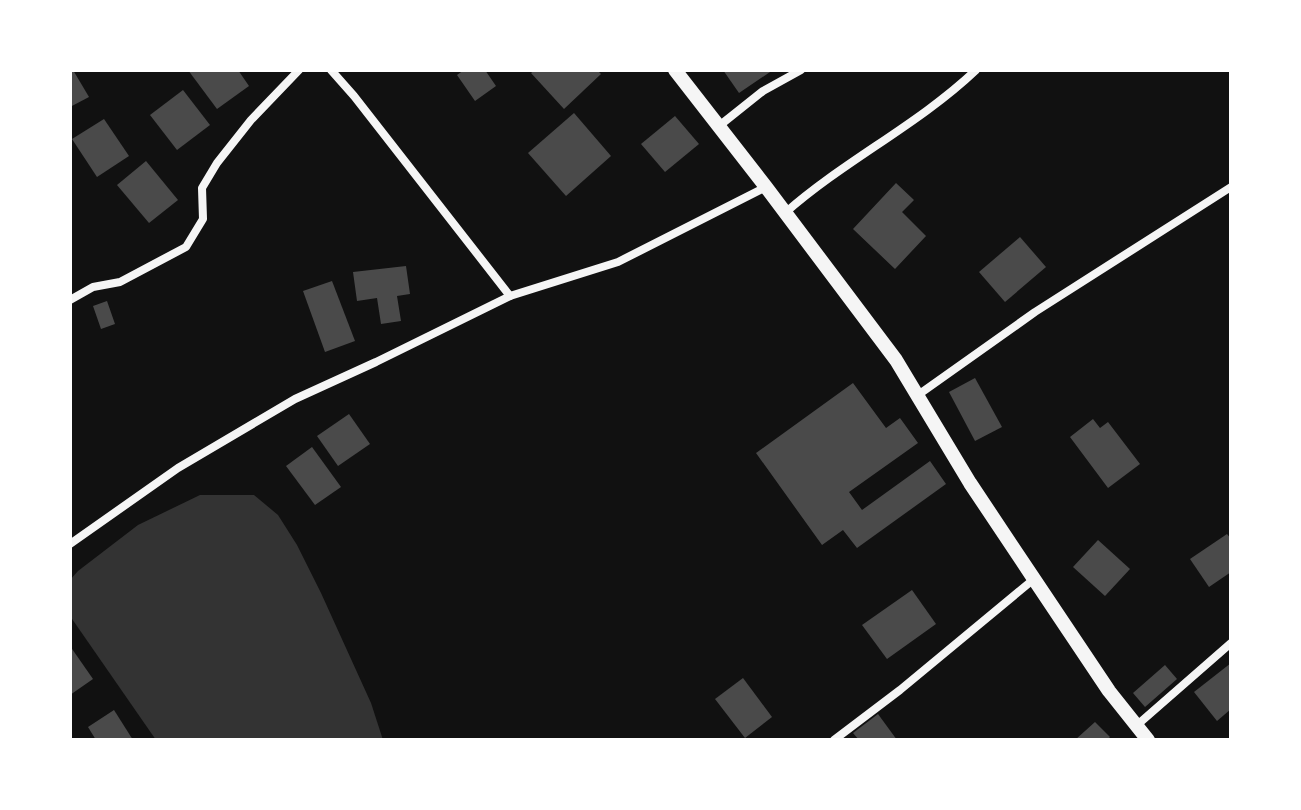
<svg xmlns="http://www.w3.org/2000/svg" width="1301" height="810" viewBox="0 0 1301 810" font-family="'IBM Plex Sans',sans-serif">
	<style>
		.water { fill: #333 }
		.building { fill: #4a4a4a }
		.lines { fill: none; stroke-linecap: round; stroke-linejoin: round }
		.minor { stroke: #f5f5f5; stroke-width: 8 }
		.secondary { stroke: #f5f5f5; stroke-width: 14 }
	</style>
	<rect width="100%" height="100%" fill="#111"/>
	<polygon class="water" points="200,495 254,495 278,515 297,545 321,593 371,703 383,740 156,740 70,616 70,580 78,571 138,525"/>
	<g class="building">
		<polygon points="70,70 73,70 89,97 70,107"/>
		<polygon points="188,70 238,70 249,86 217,109"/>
		<polygon points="464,70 485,70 496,86 475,101 457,75"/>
		<polygon points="535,70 597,70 601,74 564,109 531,73"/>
		<polygon points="723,70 773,70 739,93"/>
		<polygon points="183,90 210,125 177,150 150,115"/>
		<polygon points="574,113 611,156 566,196 528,153"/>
		<polygon points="675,116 699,144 665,172 641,144"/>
		<polygon points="104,119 129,156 97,177 72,139"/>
		<polygon points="146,161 178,200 149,223 117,185"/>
		<polygon points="896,183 914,200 902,212 926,236 895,269 853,229"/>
		<polygon points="1020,237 1046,267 1005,302 979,272"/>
		<polygon points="406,266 410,294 397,296 401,321 381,324 377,298 357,301 353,272"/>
		<polygon points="332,281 355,341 325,352 303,291"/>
		<polygon points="107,301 115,324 101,329 93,306"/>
		<polygon points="975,378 1002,427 975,441 949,392"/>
		<polygon points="853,383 886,428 900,418 918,443 849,492 862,510 930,461 946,484 857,548 843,530 822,545 756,453"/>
		<polygon points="349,414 370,444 338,466 317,436"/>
		<polygon points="1093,419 1100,428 1108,422 1140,464 1108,488 1070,437"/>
		<polygon points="312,447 341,487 315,505 286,466"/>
		<polygon points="1227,534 1231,539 1231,572 1209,587 1190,559"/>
		<polygon points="1098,540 1130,569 1105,596 1073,567"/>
		<polygon points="912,590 936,624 887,659 862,625"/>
		<polygon points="70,646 93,679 70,695"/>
		<polygon points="1231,663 1231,709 1217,721 1194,692"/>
		<polygon points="1165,665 1177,679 1145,707 1133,693"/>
		<polygon points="743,678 772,717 745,738 715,699"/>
		<polygon points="114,710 133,740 96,740 88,727"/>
		<polygon points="878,714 897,740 859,740 853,733"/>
		<polygon points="1095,722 1110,737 1107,740 1075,740"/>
	</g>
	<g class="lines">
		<g class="minor">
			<polyline points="331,70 354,96 510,296"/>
			<polyline points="719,126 763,91 801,70"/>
			<path d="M785 213C845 160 918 125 976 70"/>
			<polyline points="70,300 93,287 120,282 186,247 203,219 202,188 217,163 251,120 299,70"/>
			<polyline points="918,395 1035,312 1231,187"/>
			<polyline points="70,544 178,468 295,399 376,362 510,296 618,262 766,187"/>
			<polyline points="1136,726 1231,643"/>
			<polyline points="834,740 900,690 1034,579"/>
		</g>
		<polyline class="secondary" points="675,70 766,187 896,360 970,483 1034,579 1109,691 1148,740"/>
	</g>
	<rect width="1301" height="810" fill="none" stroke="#ffffff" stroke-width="144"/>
</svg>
